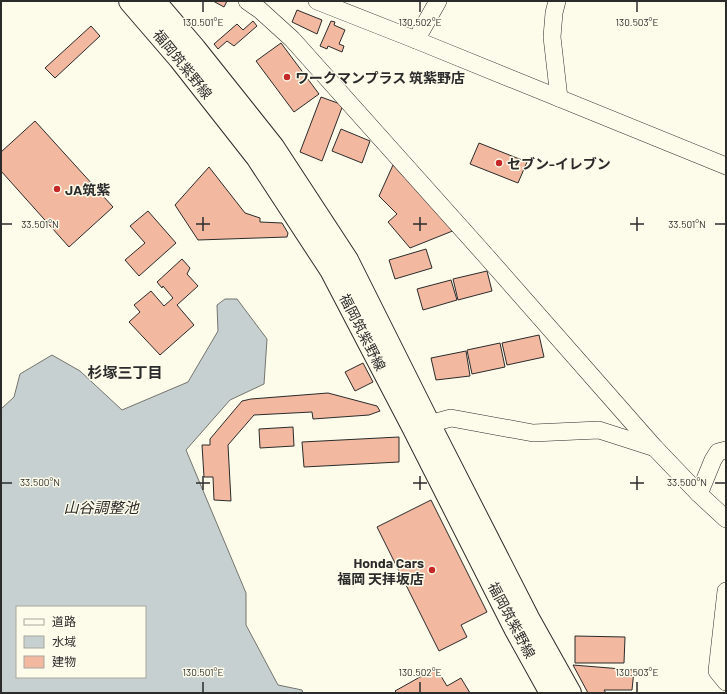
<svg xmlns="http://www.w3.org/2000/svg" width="727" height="694" viewBox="0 0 727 694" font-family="Barlow,'Noto Sans JP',sans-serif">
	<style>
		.water { fill: #c7d0d0; stroke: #74746e; fill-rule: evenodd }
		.building { fill: #f2b8a0; stroke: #2b2b2b }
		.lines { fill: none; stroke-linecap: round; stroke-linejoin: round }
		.minor-casing { stroke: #2b2b2b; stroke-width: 18 }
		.major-casing { stroke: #2b2b2b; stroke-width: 24 }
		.minor { stroke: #fdfbea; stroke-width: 17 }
		.major { stroke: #fdfbea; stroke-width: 22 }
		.ticks { fill: none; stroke: #2b2b2b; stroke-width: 1.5 }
		.poi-dot { fill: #c62828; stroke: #fdfbea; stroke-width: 1.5 }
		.labels { text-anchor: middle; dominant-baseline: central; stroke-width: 3; stroke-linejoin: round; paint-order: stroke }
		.street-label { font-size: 14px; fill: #2b2b2b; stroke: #fdfbea }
		.poi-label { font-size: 14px; font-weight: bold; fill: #2b2b2b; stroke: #fdfbea; text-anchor: start }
		.neighbourhood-label { font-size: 15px; font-weight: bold; fill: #2b2b2b; stroke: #fdfbea }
		.water-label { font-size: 15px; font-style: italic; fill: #2b2b2b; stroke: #fdfbea }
		.ticks-label { font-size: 10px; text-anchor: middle; fill: #2b2b2b; stroke: #fdfbea; stroke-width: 3; stroke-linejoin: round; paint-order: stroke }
	</style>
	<rect width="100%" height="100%" fill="#fdfbea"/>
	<path class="water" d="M225 299H237L267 339 264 384 230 400 186 450 246 593V625L278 685 302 690 303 693H1V409L14 397 20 374 52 355 80 371 122 410 188 382 218 331 217 305ZM17 607H145V677H17Z"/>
	<g class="building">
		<polygon points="213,1 227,1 224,7"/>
		<polygon points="297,10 322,20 317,34 292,22"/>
		<polygon points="253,21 257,26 234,46 227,41 218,49 214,44 237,24 243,30"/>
		<polygon points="331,21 335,22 334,25 345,30 339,44 344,46 342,52 328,46 327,49 320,46"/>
		<polygon points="91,26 100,36 55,78 45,68"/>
		<polygon points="281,43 319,94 294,112 256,61"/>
		<polygon points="321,97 343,105 322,161 300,152"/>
		<polygon points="35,121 113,207 69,247 1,171 1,152"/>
		<polygon points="341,129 370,141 362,163 332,151"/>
		<polygon points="479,143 527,162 518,183 470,164"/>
		<polygon points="393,165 455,230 410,248 388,222 397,214 379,196"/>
		<polygon points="209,167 245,213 260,218 260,222 282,223 288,233 287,237 198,240 175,205"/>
		<polygon points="148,211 176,243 139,276 125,260 145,243 130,226"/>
		<polygon points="426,249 432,268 395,279 389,260"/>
		<polygon points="182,259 190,268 187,274 198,286 177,305 194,325 160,355 129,322 140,312 134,305 151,291 164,306 173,298 163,286 162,288 157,282"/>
		<polygon points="487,271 492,291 458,300 453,279"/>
		<polygon points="451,280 457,300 423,310 417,289"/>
		<polygon points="539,335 544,357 507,365 502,343"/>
		<polygon points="500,343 505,367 472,374 467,350"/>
		<polygon points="466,351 470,376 436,380 431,358"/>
		<polygon points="363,363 373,382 355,391 345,372"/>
		<polygon points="328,393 377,406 380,411 369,415 313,419 312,412 254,415 228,445 231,501 214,500 213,477 204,477 202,445 210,445 210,439 242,401 251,399"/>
		<polygon points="293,427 294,446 260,448 259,429"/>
		<polygon points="399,437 399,462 304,467 302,442"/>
		<polygon points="431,500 487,612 461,625 467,637 439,651 377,527"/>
		<polygon points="575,636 625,637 624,663 575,663"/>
		<polygon points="573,665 634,670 632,690 604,690 606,693 588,693"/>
		<polygon points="436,668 447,686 461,678 470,693 397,693 395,691"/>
	</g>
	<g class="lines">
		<g class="minor-casing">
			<g id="minor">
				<polyline points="247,1 260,10 292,39 487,257 655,448 699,494 726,519"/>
				<polyline points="317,1 416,40 726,166"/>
				<polyline points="557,1 554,13 552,37 559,98"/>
				<polyline points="416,40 438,1"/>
				<polyline points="429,424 451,418 533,433 599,430 655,448"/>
				<polyline points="699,494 713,460 718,452 726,450"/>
				<polyline points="726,591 717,671 726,682"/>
			</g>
		</g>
		<g class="major-casing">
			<g id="major">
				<polyline points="130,1 180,59 257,157 331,270 413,427 516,630 551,693"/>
				<polyline points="154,1 195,49 273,147 347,260 429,424 528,618 570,693"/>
			</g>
		</g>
		<use href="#minor" class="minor"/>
		<use href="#major" class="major"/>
	</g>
	<path class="ticks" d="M203 2V12M420 2V12M637 2V12M203 217V231M420 217V231M637 217V231M2 224H12M196 224H210M413 224H427M630 224H644M715 224H725M203 476V490M420 476V490M637 476V490M2 483H12M196 483H210M413 483H427M630 483H644M715 483H725M203 682V692M420 682V692M637 682V692"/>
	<g class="poi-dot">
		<circle cx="287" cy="77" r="4"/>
		<circle cx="499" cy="163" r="4"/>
		<circle cx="57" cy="189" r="4"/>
		<circle cx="432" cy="570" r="4"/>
	</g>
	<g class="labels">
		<g class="street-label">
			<text transform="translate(183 64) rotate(51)">福岡筑紫野線</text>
			<text transform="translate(363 332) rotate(63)">福岡筑紫野線</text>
			<text transform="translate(512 620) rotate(62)">福岡筑紫野線</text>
		</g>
		<g class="poi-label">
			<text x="295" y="77">ワークマンプラス 筑紫野店</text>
			<text x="507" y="163">セブン-イレブン</text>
			<text x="65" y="189">JA筑紫</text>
			<text x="424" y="562" text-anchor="end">Honda Cars<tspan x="424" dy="16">福岡 天拝坂店</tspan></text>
		</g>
		<g class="neighbourhood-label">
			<text x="125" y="372">杉塚三丁目</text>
		</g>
		<g class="water-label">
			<text x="101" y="507">山谷調整池</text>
		</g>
	</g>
	<g class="ticks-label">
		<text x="203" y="26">130.501°E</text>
		<text x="420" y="26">130.502°E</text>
		<text x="637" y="26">130.503°E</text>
		<text x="40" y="228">33.501°N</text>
		<text x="687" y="228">33.501°N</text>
		<text x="40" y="486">33.500°N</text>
		<text x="687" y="486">33.500°N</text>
		<text x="203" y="676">130.501°E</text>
		<text x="420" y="676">130.502°E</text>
		<text x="637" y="676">130.503°E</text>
	</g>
	<rect width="727" height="694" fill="none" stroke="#2b2b2b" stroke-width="4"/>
	<rect x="16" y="606" width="130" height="72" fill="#fdfbea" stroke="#a9a89e"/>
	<rect x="24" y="619" width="20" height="6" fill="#fdfbea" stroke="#a9a89e"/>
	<text x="52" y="626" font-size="12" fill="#2b2b2b">道路</text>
	<rect x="24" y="636" width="20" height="12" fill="#c7d0d0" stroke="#a9a89e"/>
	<text x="52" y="646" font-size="12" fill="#2b2b2b">水域</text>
	<rect x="24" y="656" width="20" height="12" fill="#f2b8a0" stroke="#a9a89e"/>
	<text x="52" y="666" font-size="12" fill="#2b2b2b">建物</text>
</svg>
